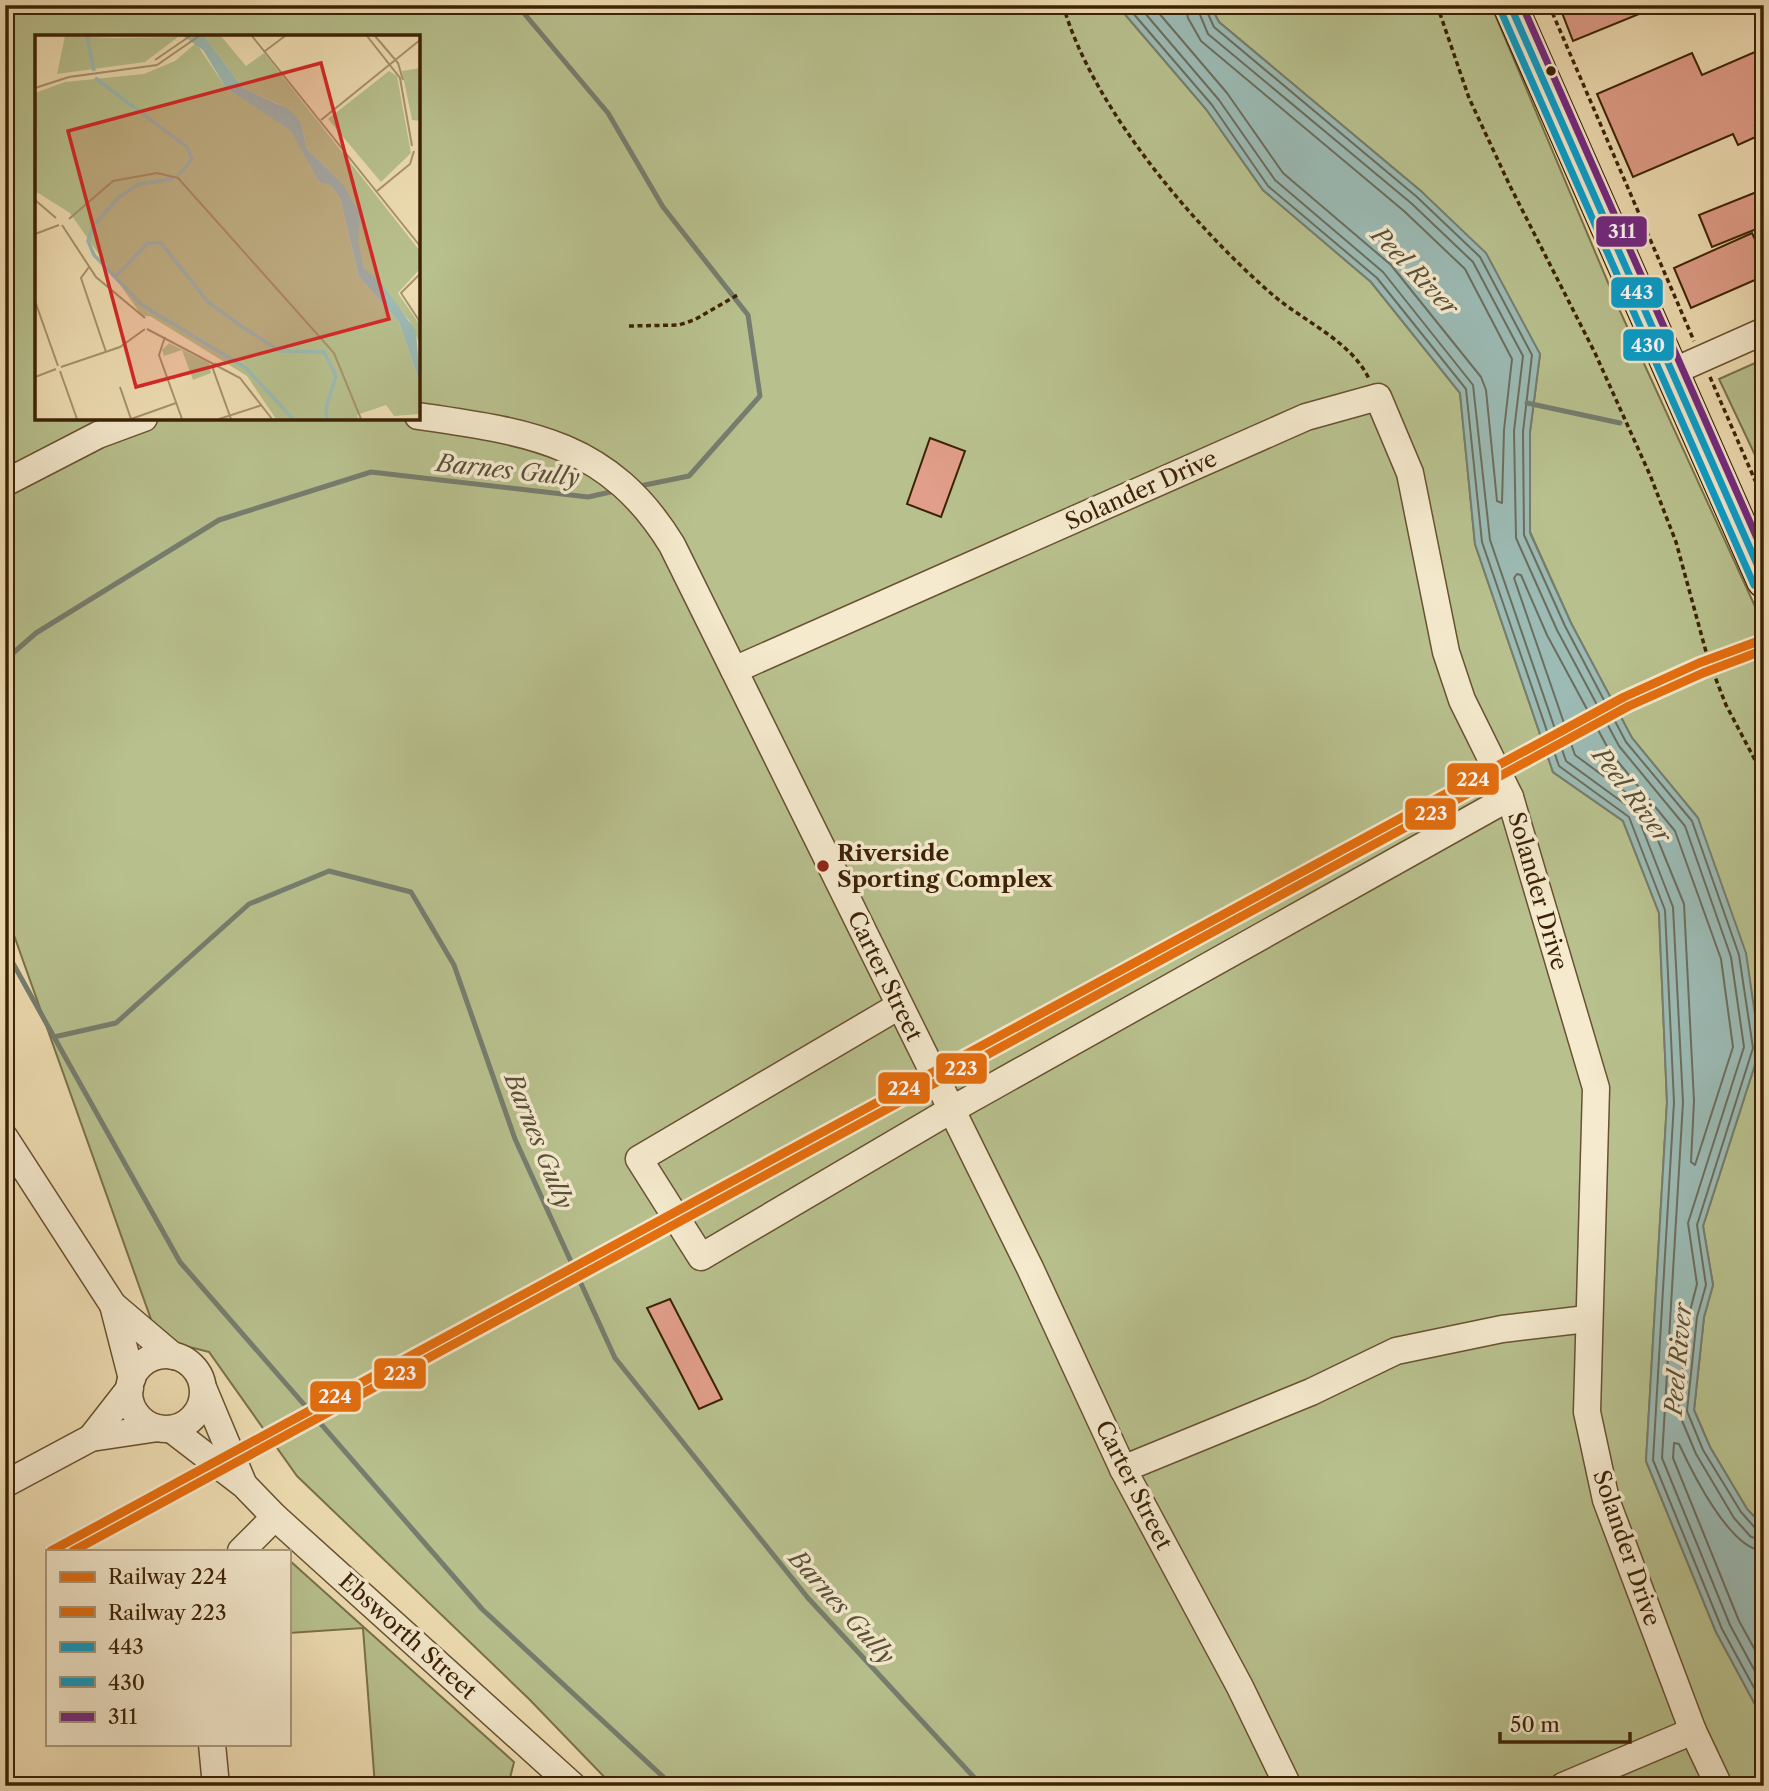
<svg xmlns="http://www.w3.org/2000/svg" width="1769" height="1791" viewBox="0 0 1769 1791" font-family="'Libre Caslon Text',serif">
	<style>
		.green { fill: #b8c18e; stroke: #7a724a; stroke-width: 2; fill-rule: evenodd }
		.water { fill: #9cbbb5; stroke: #767e6f; stroke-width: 2 }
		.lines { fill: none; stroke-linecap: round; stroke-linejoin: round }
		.shore { stroke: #6c6e5d; stroke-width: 2 }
		.stream { stroke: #767e6f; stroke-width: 5 }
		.building { fill: #e19e8a; stroke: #3c2205; stroke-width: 2 }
		.minor-casing { stroke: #695130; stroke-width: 29 }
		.major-casing { stroke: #3c2205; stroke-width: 36 }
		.path { stroke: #3c2205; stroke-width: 3.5; stroke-dasharray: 5 3.5; stroke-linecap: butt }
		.minor { stroke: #f5eace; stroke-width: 26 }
		.major { stroke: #efdeb3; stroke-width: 33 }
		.bus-1-casing { stroke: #f5eace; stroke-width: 12 }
		.bus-2-casing { stroke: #f5eace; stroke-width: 12 }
		.bus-3-casing { stroke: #f5eace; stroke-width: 12 }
		.bus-1 { stroke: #099fcc; stroke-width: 7 }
		.bus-2 { stroke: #099fcc; stroke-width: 7 }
		.bus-3 { stroke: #732a82; stroke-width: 7 }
		.rail-1-casing { stroke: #f5eace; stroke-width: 14 }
		.rail-2-casing { stroke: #f5eace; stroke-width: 14 }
		.rail-1 { stroke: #e56e0f; stroke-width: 9 }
		.rail-2 { stroke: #e56e0f; stroke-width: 9 }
		.bus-dot { fill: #3c2205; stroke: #f5eace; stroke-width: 2.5 }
		.poi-dot { fill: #8f2418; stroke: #f5eace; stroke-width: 2.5 }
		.labels { text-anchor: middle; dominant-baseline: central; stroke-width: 7; stroke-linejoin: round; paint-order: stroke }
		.street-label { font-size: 23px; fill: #3c2205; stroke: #f5eace }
		.poi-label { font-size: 23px; font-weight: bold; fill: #3c2205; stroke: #f5eace; text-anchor: start }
		.water-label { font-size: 24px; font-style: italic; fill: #59503a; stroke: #f5eace }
		.inset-river { fill: none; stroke: #9cbbb5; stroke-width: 3.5 }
		.inset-road { fill: none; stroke: #a7936d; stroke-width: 2 }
		.view { fill: #d62828; fill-opacity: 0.15; stroke: #d62828; stroke-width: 3.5 }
		.inset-edge { fill: none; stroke: #3c2205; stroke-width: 3.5 }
		.line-badge { stroke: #f5eace; stroke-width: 2.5 }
		.badge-label { font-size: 19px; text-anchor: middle; font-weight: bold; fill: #fff }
	</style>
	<rect width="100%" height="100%" fill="#efdeb3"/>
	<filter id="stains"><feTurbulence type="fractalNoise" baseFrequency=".00286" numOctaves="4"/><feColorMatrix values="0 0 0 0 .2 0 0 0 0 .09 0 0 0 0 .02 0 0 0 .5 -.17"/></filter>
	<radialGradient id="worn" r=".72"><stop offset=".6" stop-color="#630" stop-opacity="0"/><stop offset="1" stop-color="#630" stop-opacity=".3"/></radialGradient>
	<g class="green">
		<path d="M5 5H1117L1206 109 1263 190 1371 282 1460 393 1475 544 1553 772 1623 821 1659 913 1667 1102 1646 1461 1716 1632 1764 1721V1786H613L529 1699 297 1476 209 1352 158 1339 5 910ZM37 37H418V418H37Z"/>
		<polygon points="1210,5 1491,5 1620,311 1764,626 1764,1527 1747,1509 1710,1447 1694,1410 1704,1317 1713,1285 1703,1226 1760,1049 1698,818 1632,738 1571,623 1530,532 1530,432 1540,354 1422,192 1219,22"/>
		<polygon points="1764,359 1764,474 1719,379"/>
		<polygon points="289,1560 514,1762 508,1786 375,1786 363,1628 289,1633"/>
	</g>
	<polygon class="water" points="1117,5 1210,5 1219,22 1422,192 1486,253 1540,354 1530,432 1530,533 1571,623 1632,738 1698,818 1746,953 1760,1049 1703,1226 1713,1285 1704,1317 1694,1410 1710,1447 1747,1509 1764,1527 1764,1721 1716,1632 1646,1461 1667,1102 1659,913 1623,821 1553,772 1475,544 1460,393 1371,282 1263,190 1206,109"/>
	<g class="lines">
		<g class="shore">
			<polyline points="1126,5 1212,105 1268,186 1377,278 1466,389 1482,542 1559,766 1629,817 1665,910 1674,1102 1653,1460 1722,1629 1764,1706"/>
			<polyline points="1138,5 1219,100 1275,180 1383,272 1473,385 1490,540 1566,761 1636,812 1673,907 1683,1102 1662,1458 1730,1625 1764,1688"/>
			<polyline points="1152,5 1227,93 1283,173 1391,265 1481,377 1486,390 1497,501 1502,503 1504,430 1512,359 1465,269 1404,211 1201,41 1188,18 1185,5"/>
			<polyline points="1196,5 1208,34 1411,203 1473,262 1523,356 1514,431 1516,538 1557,630 1619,746 1685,826 1731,957 1744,1047 1688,1223 1697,1284 1689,1315 1678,1411 1696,1454 1734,1518 1751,1537 1764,1540"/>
			<polyline points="1204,5 1214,27 1417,197 1480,257 1532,355 1523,432 1524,535 1565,626 1626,742 1692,821 1739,955 1753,1048 1697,1225 1706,1285 1697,1317 1687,1411 1703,1450 1741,1512 1757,1530 1764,1531"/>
			<polygon points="1517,574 1521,575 1547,635 1610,752 1675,831 1721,959 1733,1047 1695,1165 1691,1162 1694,1101 1684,904 1644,806 1575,755 1514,578"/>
			<path d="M1764 1551C1730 1550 1692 1472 1679 1444L1674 1443 1673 1458 1739 1621 1764 1666"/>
		</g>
		<g class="stream">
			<polyline points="517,5 608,113 663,207 748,315 760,396 689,476 635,487"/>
			<polyline points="1527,403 1620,423"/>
			<polyline points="5,660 36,633 219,520 371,472 588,497 615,491"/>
			<polyline points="5,949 54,1037 116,1023 249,904 329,871 411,892 454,965 515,1139 615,1358 808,1598 982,1786"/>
			<polyline points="54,1037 180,1262 482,1609 673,1786"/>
		</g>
	</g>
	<g class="building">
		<polygon points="1559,5 1661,5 1573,41"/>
		<polygon points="1764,48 1764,122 1755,126 1760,135 1738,145 1733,134 1633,177 1597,94 1692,53 1702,75"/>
		<polygon points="1764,189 1764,226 1712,247 1699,215"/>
		<polygon points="1752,233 1764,259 1764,276 1691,308 1674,268"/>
		<polygon points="930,438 965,451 941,517 907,504"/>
		<polygon points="670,1299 722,1399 699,1409 647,1308"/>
	</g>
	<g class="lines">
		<g class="minor-casing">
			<g id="minor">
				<polyline points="1672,372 1764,331"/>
				<path d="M418 416C529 432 609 442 672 545L1030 1268 1123 1469 1240 1687 1288 1786"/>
				<polyline points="5,483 98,435 144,418"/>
				<polyline points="734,670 1306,417 1378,397 1410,473 1446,652 1462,700 1510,797 1596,1088 1587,1412 1606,1500 1693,1731 1719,1786"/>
				<polyline points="899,1006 639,1159 701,1257 951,1110 1510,797"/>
				<polyline points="5,1138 113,1305 173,1356"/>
				<polyline points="113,1305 132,1379"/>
				<circle cx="166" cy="1392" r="37"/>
				<polyline points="204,1390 243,1483"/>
				<polyline points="171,1429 244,1485 275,1517 573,1786"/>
				<polyline points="91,1438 130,1388"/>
				<polyline points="1123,1469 1311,1392 1396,1351 1502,1329 1587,1319"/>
				<polyline points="5,1484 91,1438 158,1428"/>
				<polyline points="241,1551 275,1517"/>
				<polyline points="212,1744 216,1786"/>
				<polyline points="1563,1786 1693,1731"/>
			</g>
		</g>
		<g class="major-casing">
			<polyline id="major" points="1510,5 1764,581"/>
		</g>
		<g class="path">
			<path d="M1063 5C1092 107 1194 227 1274 296 1305 322 1352 342 1369 379"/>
			<polyline points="1437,5 1469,98 1510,186 1595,353 1650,475 1676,542 1708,659 1726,705 1764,777"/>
			<polyline points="1549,5 1694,341"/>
			<polyline points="629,326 679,325 694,320 739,294"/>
			<polyline points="1710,377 1764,501"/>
		</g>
		<use href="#minor" class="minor"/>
		<use href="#major" class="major"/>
		<g class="bus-1-casing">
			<polyline id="bus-1" points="1510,5 1764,580"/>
		</g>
		<g class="bus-2-casing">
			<polyline id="bus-2" points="1500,9 1754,585"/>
		</g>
		<g class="bus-3-casing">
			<polyline id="bus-3" points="1522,5 1764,554"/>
		</g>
		<use href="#bus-1" class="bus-1"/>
		<use href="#bus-2" class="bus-2"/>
		<use href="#bus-3" class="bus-3"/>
		<g class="rail-1-casing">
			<polyline id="rail-1" points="51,1551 1624,697 1699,663 1764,639"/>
		</g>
		<g class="rail-2-casing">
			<polyline id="rail-2" points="73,1551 1629,706 1703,673 1764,650"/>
		</g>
		<use href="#rail-1" class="rail-1"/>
		<use href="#rail-2" class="rail-2"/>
	</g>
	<circle class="bus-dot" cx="1551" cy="71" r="6"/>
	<circle class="poi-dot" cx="823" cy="866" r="7"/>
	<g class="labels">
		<g class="street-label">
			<text transform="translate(1141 490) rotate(-24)">Solander Drive</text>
			<text transform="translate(1538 891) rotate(74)">Solander Drive</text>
			<text transform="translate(885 976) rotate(64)">Carter Street</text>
			<text transform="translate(1134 1485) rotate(63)">Carter Street</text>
			<text transform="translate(1627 1548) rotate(71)">Solander Drive</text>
			<text transform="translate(408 1636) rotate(42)">Ebsworth Street</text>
		</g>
		<g class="poi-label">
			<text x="837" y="853">Riverside<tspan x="837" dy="26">Sporting Complex</tspan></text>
		</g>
		<g class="water-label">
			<text transform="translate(1415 271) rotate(46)">Peel River</text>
			<text transform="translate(508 470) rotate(6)">Barnes Gully</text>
			<text transform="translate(1632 795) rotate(53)">Peel River</text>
			<text transform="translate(539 1141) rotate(68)">Barnes Gully</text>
			<text transform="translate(1678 1359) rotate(-85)">Peel River</text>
			<text transform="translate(842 1607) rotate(48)">Barnes Gully</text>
		</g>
	</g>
	<g transform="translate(35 35)">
		<rect width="385" height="385" fill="#efdeb3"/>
		<path d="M30 1 80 3 143 2 110 27 22 39ZM169 1H186L211 31 229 18 385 216V234L363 258 385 290V309L374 285 329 233 307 148 272 114 266 88 243 69 208 53ZM161 8 191 53 257 96 284 147 296 151 305 163 324 242 364 287 385 349V379L359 381 351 370 322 380 323 384H241L212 341 115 281H107L35 178 0 156V58L30 47 109 39 140 26ZM385 33V86L377 85 367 36ZM354 36 362 41 376 118 346 147 293 84ZM134 308 174 328 176 338 158 345 147 315 129 321 127 315Z" fill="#b8c18e"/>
		<path d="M148 1H169L208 53 255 75 266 88 272 114 307 148 325 179 323 206 329 233 347 249 381 296 385 349 364 287 324 242 305 163 296 151 284 147 256 96 191 53 168 15Z" fill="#9cbbb5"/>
		<path class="inset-river" d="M52 1 59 36M60 43 152 112 157 124 143 141M138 144 104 149 84 162 58 191 53 206 59 220 80 242 113 208H126L173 267 209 293 245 316 289 317 301 341 291 373 292 384M80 242 107 270 211 333 258 384"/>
		<path class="inset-road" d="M217 1 385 211M332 1 365 43 377 111M340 1 363 28 368 45M230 16 250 1M120 25 155 1M0 53 34 42 122 30 164 1M286 85 385 5M342 156 375 129 379 116M0 165 21 183M34 184 78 146 122 138 143 143 299 318 326 384M27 190 61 242 110 283M0 199 24 190M54 232 46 243 71 317M385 239 366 258 385 287M0 266 23 331M112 294 205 343 237 384M130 302 124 320 147 384M181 328 178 334 196 384M26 332 85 312 110 294M25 336 42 384M0 342 21 334M85 352 96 384M96 384 141 368M184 384 227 370"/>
		<path class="view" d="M286 28 354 284 101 352 33 96Z"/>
		<rect width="385" height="385" class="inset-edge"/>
	</g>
	<g class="line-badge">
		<rect x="1595" y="215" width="53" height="33" rx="7" fill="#732a82"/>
		<rect x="1610" y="276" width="54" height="33" rx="7" fill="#099fcc"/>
		<rect x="1622" y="328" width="53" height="34" rx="7" fill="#099fcc"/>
		<rect x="1446" y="762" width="54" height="34" rx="7" fill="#e56e0f"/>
		<rect x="1404" y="797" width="53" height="34" rx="7" fill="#e56e0f"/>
		<rect x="935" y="1052" width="53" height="33" rx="7" fill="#e56e0f"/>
		<rect x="877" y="1071" width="54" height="34" rx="7" fill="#e56e0f"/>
		<rect x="373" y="1357" width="54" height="33" rx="7" fill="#e56e0f"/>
		<rect x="309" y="1380" width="53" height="33" rx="7" fill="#e56e0f"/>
	</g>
	<g class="badge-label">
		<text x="1622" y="238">311</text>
		<text x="1637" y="299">443</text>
		<text x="1648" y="352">430</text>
		<text x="1473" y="786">224</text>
		<text x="1431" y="820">223</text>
		<text x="961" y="1075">223</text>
		<text x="904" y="1095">224</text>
		<text x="400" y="1380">223</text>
		<text x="335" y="1403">224</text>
	</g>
	<rect width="1769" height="1791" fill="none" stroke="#efdeb3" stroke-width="28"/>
	<rect x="7" y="7" width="1755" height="1777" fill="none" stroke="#3c2205" stroke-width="3.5"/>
	<rect x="14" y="14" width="1741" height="1763" fill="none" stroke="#3c2205" stroke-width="2"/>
	<rect x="46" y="1550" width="245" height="196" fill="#f5eace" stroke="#ab9a7e" stroke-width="2"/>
	<rect x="60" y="1572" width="35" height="10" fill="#e56e0f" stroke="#ab9a7e" stroke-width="2"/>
	<text x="108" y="1584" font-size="21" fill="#3c2205">Railway 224</text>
	<rect x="60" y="1607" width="35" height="10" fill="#e56e0f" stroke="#ab9a7e" stroke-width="2"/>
	<text x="108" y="1620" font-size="21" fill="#3c2205">Railway 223</text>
	<rect x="60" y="1642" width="35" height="10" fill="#099fcc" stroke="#ab9a7e" stroke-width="2"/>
	<text x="108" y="1654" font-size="21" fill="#3c2205">443</text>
	<rect x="60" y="1677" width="35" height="10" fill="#099fcc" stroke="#ab9a7e" stroke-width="2"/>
	<text x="108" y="1690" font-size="21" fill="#3c2205">430</text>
	<rect x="60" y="1712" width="35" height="10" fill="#732a82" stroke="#ab9a7e" stroke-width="2"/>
	<text x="108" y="1724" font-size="21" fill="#3c2205">311</text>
	<path d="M1500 1732v10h130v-10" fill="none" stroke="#3c2205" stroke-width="3.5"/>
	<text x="1510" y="1732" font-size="21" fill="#3c2205" stroke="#f5eace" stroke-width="5" paint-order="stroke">50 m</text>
	<rect width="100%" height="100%" filter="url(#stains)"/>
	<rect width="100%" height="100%" fill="url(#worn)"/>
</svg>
